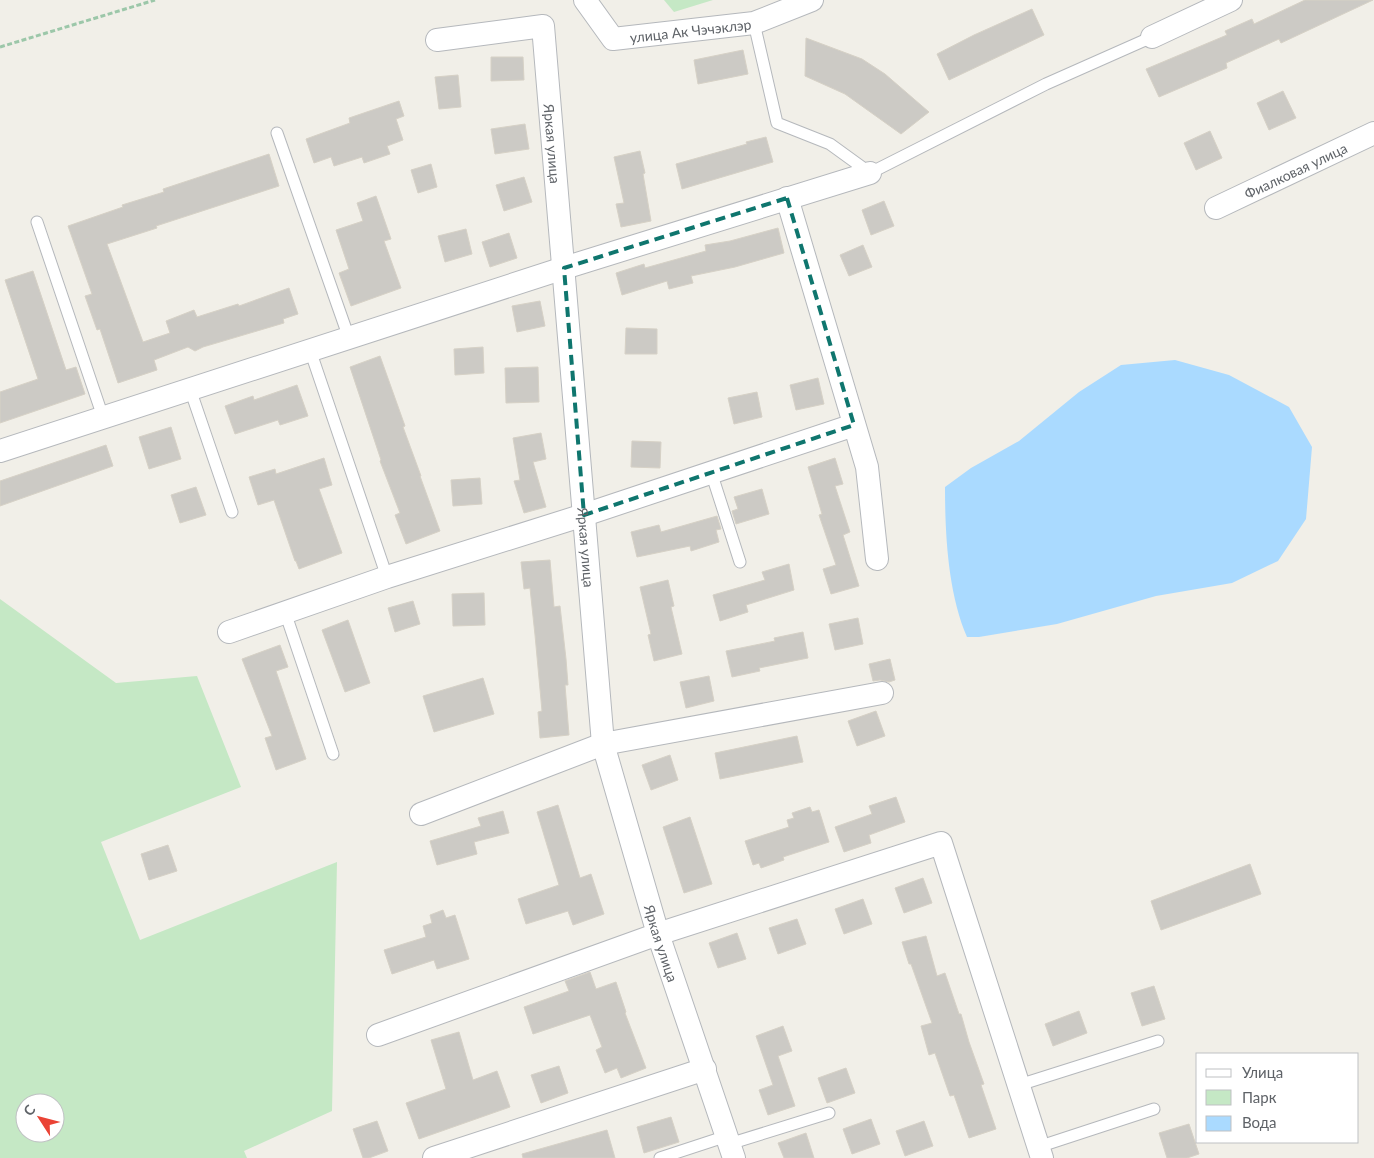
<svg xmlns="http://www.w3.org/2000/svg" width="1374" height="1158" viewBox="0 0 1374 1158" font-family="Lato,sans-serif">
	<style>
		.green { fill: #c5e8c5; fill-rule: evenodd }
		.water { fill: #aadaff }
		.building { fill: #cccac5; stroke: #d6d1c6 }
		.lines { fill: none; stroke-linecap: round; stroke-linejoin: round }
		.service-casing { stroke: #b5b8bc; stroke-width: 13 }
		.minor-casing { stroke: #b5b8bc; stroke-width: 24 }
		.path { stroke: #9cc7a9; stroke-width: 3; stroke-dasharray: 5 2.5; stroke-linecap: butt }
		.service { stroke: #fff; stroke-width: 11 }
		.minor { stroke: #fff; stroke-width: 22 }
		.marked { fill: none; stroke: #0f766e; stroke-width: 4; stroke-dasharray: 10 6; stroke-linejoin: round }
		.labels { text-anchor: middle; dominant-baseline: central; stroke-width: 5; stroke-linejoin: round; paint-order: stroke }
		.street-label { font-size: 14px; fill: #5f6368; stroke: #fff }
	</style>
	<rect width="100%" height="100%" fill="#f1efe8"/>
	<g class="green">
		<polygon points="664,0 713,0 674,12"/>
		<path d="M0 599 116 683 197 676 241 787 101 842 140 940 337 862 332 1111 244 1151 247 1158H0ZM25 1103H55V1133H25Z"/>
	</g>
	<path class="water" d="M1175 360 1229 375 1289 407 1312 447 1306 519 1278 561 1232 583 1156 596 1057 624 979 637H967C948 593 945 535 945 487L971 468 1019 441 1079 392 1121 365Z"/>
	<g class="building">
		<polygon points="1305,0 1373,0 1281,43 1279,39 1226,63 1227,68 1159,97 1146,69 1227,35 1225,31 1252,19 1254,24"/>
		<polygon points="1032,9 1044,35 949,80 937,54 974,35"/>
		<polygon points="806,38 862,59 885,74 929,112 901,134 845,94 805,76"/>
		<polygon points="743,50 748,74 698,84 694,60"/>
		<polygon points="491,57 523,57 524,80 491,81"/>
		<polygon points="458,75 461,107 439,109 435,77"/>
		<polygon points="1283,91 1296,118 1269,130 1257,103"/>
		<polygon points="399,101 404,116 396,119 403,140 387,146 390,154 364,163 362,157 334,166 331,157 314,163 306,139 350,123 349,118"/>
		<polygon points="525,124 529,149 495,154 491,129"/>
		<polygon points="1210,131 1222,158 1196,170 1184,143"/>
		<polygon points="766,137 773,162 682,189 676,164 747,144 746,142"/>
		<polygon points="640,151 645,173 643,174 651,221 621,227 616,204 624,203 614,157"/>
		<polygon points="269,154 279,186 156,226 157,228 107,244 143,342 170,333 166,321 194,310 197,317 238,304 239,306 289,288 298,314 283,319 284,323 203,347 195,351 188,347 154,360 157,370 118,383 100,329 97,330 85,296 92,294 68,226 123,207 122,205 164,192 163,189"/>
		<polygon points="431,164 437,187 418,193 411,170"/>
		<polygon points="524,177 532,202 504,211 496,185"/>
		<polygon points="376,196 391,239 384,241 401,288 351,306 339,273 349,269 336,230 363,221 357,203"/>
		<polygon points="884,201 894,226 871,235 862,210"/>
		<polygon points="778,228 784,253 735,267 691,276 693,283 669,289 667,281 622,295 616,273 644,264 645,268 706,251 705,245 730,241"/>
		<polygon points="466,229 472,254 445,262 438,236"/>
		<polygon points="509,233 517,258 490,267 482,242"/>
		<polygon points="863,245 872,267 849,276 840,255"/>
		<polygon points="33,271 66,370 76,367 85,394 0,423 0,392 38,379 5,280"/>
		<polygon points="540,301 545,326 517,332 512,306"/>
		<polygon points="626,328 657,329 657,354 625,354"/>
		<polygon points="483,347 484,373 455,375 454,349"/>
		<polygon points="380,356 405,426 403,427 421,476 420,476 440,531 406,544 395,515 400,513 380,461 381,460 350,367"/>
		<polygon points="538,367 539,402 506,403 505,368"/>
		<polygon points="818,378 824,404 796,410 790,385"/>
		<polygon points="297,385 308,416 280,425 278,420 235,434 225,406 253,396 254,400"/>
		<polygon points="757,392 762,417 734,424 728,398"/>
		<polygon points="171,427 181,459 149,469 139,437"/>
		<polygon points="541,433 546,459 533,462 546,507 524,513 514,481 520,480 513,438"/>
		<polygon points="632,441 661,442 660,468 631,467"/>
		<polygon points="106,445 113,466 0,506 0,481"/>
		<polygon points="324,458 332,485 319,489 342,553 299,569 296,561 295,561 274,500 258,505 249,477 275,469 276,474"/>
		<polygon points="835,458 843,484 835,486 850,532 843,535 859,586 831,594 823,569 836,565 819,515 822,514 808,467"/>
		<polygon points="480,478 482,504 453,506 451,480"/>
		<polygon points="196,487 206,515 180,523 171,495"/>
		<polygon points="762,489 769,514 736,524 732,511 738,509 734,497"/>
		<polygon points="717,516 721,529 716,530 719,542 691,551 690,546 637,557 631,532 659,525 661,532"/>
		<polygon points="550,560 554,607 560,606 566,659 568,685 565,685 569,735 540,738 538,712 542,711 535,635 530,588 524,589 521,562"/>
		<polygon points="789,564 794,590 746,605 748,612 720,621 713,595 765,580 762,572"/>
		<polygon points="668,580 674,606 671,607 682,654 654,661 648,635 651,634 640,587"/>
		<polygon points="484,593 485,625 453,626 452,594"/>
		<polygon points="413,601 420,624 395,632 388,608"/>
		<polygon points="858,618 863,644 835,650 829,624"/>
		<polygon points="348,620 370,683 345,692 322,630"/>
		<polygon points="803,632 808,658 759,668 760,671 732,677 726,651 775,641 774,638"/>
		<polygon points="280,645 288,667 276,671 306,759 276,770 265,738 272,736 242,659"/>
		<polygon points="890,659 895,680 889,682 880,680 873,681 869,664"/>
		<polygon points="709,676 714,701 686,708 680,682"/>
		<polygon points="483,678 494,714 434,732 423,696"/>
		<polygon points="876,711 885,736 857,746 848,721"/>
		<polygon points="797,736 803,762 720,779 715,753"/>
		<polygon points="670,755 678,780 651,790 642,765"/>
		<polygon points="896,797 905,822 869,835 871,843 844,852 835,827 872,814 869,806"/>
		<polygon points="558,805 580,878 591,874 604,914 573,925 568,911 526,924 518,899 559,885 537,812"/>
		<polygon points="810,807 812,812 819,810 829,842 783,857 784,860 761,868 759,863 753,865 745,841 789,827 787,820 794,818 792,813"/>
		<polygon points="503,811 509,833 474,842 477,854 437,865 430,841 481,826 478,818"/>
		<polygon points="690,817 712,884 684,893 663,827"/>
		<polygon points="168,845 177,871 149,880 141,854"/>
		<polygon points="1250,864 1261,894 1161,930 1151,901"/>
		<polygon points="923,878 932,903 904,913 895,888"/>
		<polygon points="863,899 872,924 844,934 835,909"/>
		<polygon points="443,910 446,918 455,915 469,959 437,969 434,960 392,974 384,950 426,937 423,926 432,923 430,915"/>
		<polygon points="797,919 806,944 778,954 769,928"/>
		<polygon points="737,933 746,959 718,968 709,943"/>
		<polygon points="926,936 937,976 945,973 959,1014 961,1014 969,1042 984,1084 981,1085 996,1129 969,1138 954,1095 950,1096 935,1053 929,1055 921,1026 932,1023 911,964 909,964 902,942"/>
		<polygon points="590,972 596,989 616,982 626,1012 625,1013 646,1068 621,1078 617,1068 605,1073 596,1050 602,1047 590,1015 533,1034 524,1007 569,991 565,981"/>
		<polygon points="1154,986 1165,1019 1142,1026 1131,993"/>
		<polygon points="1079,1011 1087,1033 1053,1046 1045,1024"/>
		<polygon points="783,1026 792,1051 778,1056 795,1106 768,1115 759,1090 773,1085 756,1036"/>
		<polygon points="459,1032 473,1080 497,1071 510,1107 419,1139 406,1103 446,1089 431,1040"/>
		<polygon points="559,1066 568,1093 541,1103 531,1075"/>
		<polygon points="846,1068 855,1093 827,1103 818,1078"/>
		<polygon points="671,1117 679,1142 644,1153 637,1127"/>
		<polygon points="871,1119 880,1144 852,1154 843,1129"/>
		<polygon points="377,1121 388,1151 369,1158 363,1158 353,1129"/>
		<polygon points="924,1121 933,1146 905,1156 896,1131"/>
		<polygon points="1189,1124 1199,1154 1187,1158 1167,1158 1159,1133"/>
		<polygon points="607,1130 615,1158 523,1158 522,1154"/>
		<polygon points="806,1133 814,1158 784,1158 778,1143"/>
	</g>
	<g class="lines">
		<g class="service-casing">
			<g id="service">
				<polyline points="754,23 777,123 830,144 870,173 1046,84 1152,37"/>
				<polyline points="277,133 349,338"/>
				<polyline points="37,222 103,417"/>
				<polyline points="310,350 387,577"/>
				<polyline points="190,389 232,512"/>
				<polyline points="711,472 740,562"/>
				<polyline points="285,612 333,754"/>
				<polyline points="1019,1085 1158,1041"/>
				<polyline points="729,1144 829,1113"/>
				<polyline points="1038,1147 1154,1109"/>
				<polyline points="660,1158 727,1136"/>
			</g>
		</g>
		<g class="minor-casing">
			<g id="minor">
				<path id="s1" d="M585 0 613 39 754 23 812 0"/>
				<polyline points="1152,37 1231,0"/>
				<path id="s2" d="M437 40 543 26 603 744 658 934 734 1158"/>
				<polyline points="787,198 867,467 877,559"/>
				<path id="s3" d="M1216 208 1374 133"/>
				<polyline points="0,451 564,268 870,173"/>
				<polyline points="229,632 387,577 584,515 854,425"/>
				<polyline points="421,814 603,744 882,693"/>
				<polyline points="378,1035 658,934 941,843 1042,1158"/>
				<polyline points="434,1158 705,1069"/>
			</g>
		</g>
		<polyline class="path" points="0,47 155,0"/>
		<use href="#service" class="service"/>
		<use href="#minor" class="minor"/>
	</g>
	<path class="marked" d="M787 198 854 425 584 515 564 268Z"/>
	<g class="labels">
		<g class="street-label">
			<text stroke="none"><textPath href="#s1" startOffset="126">улица Ак Чэчэклэр</textPath></text>
			<text stroke="none"><textPath href="#s2" startOffset="225">Яркая улица</textPath></text>
			<text stroke="none"><textPath href="#s3" startOffset="88">Фиалковая улица</textPath></text>
			<text stroke="none"><textPath href="#s2" startOffset="630">Яркая улица</textPath></text>
			<text stroke="none"><textPath href="#s2" startOffset="1035">Яркая улица</textPath></text>
		</g>
	</g>
	<rect x="1196" y="1053" width="162" height="90" fill="#ffffff" stroke="#bfc1c3"/>
	<rect x="1206" y="1069" width="25" height="8" fill="#ffffff" stroke="#bfc1c3"/>
	<text x="1242" y="1078" font-size="15" fill="#5f6368">Улица</text>
	<rect x="1206" y="1090" width="25" height="15" fill="#c5e8c5" stroke="#bfc1c3"/>
	<text x="1242" y="1103" font-size="15" fill="#5f6368">Парк</text>
	<rect x="1206" y="1116" width="25" height="15" fill="#aadaff" stroke="#bfc1c3"/>
	<text x="1242" y="1128" font-size="15" fill="#5f6368">Вода</text>
	<g transform="translate(40 1118) rotate(306)"><circle r="24" fill="#ffffff" stroke="#bfc1c3"/>
	<path d="M0-4L9 19L0 12L-9 19Z" fill="#ea4335"/>
	<text y="-8" font-size="14" font-weight="bold" text-anchor="middle" fill="#5f6368">С</text>
	</g>
</svg>
